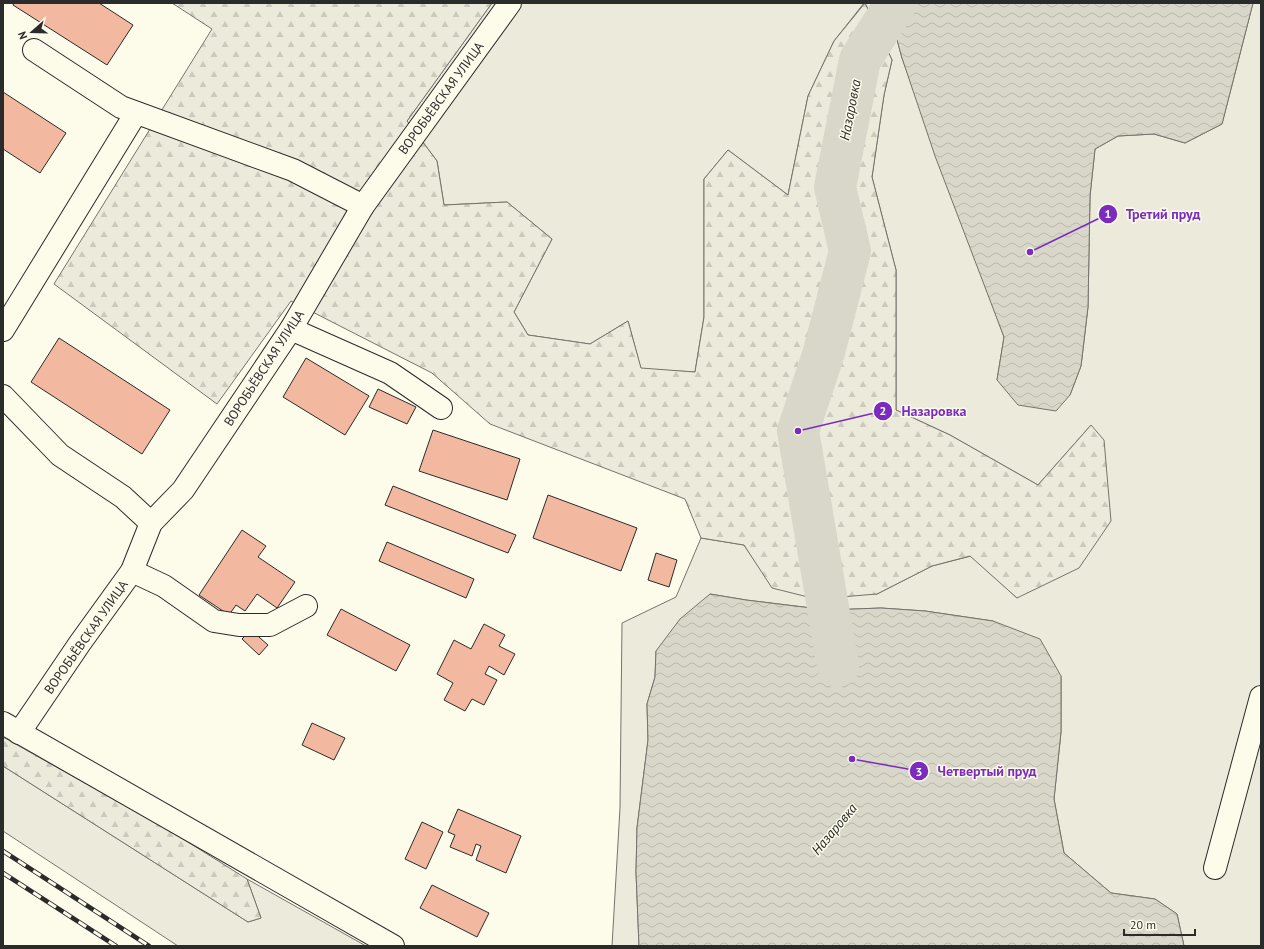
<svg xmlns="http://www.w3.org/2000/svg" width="1264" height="949" viewBox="0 0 1264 949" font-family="'PT Sans',sans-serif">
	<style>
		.green { fill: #ecebdb; stroke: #74746e }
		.forest { fill: url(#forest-firs); stroke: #74746e }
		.water { fill: url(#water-waves); stroke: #74746e }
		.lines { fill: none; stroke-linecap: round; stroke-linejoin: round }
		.river { stroke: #d8d7c9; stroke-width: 42 }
		.building { fill: #f2b8a0; stroke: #2b2b2b }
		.minor-casing { stroke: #2b2b2b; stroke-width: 24 }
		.minor { stroke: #fdfbea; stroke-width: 22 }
		.rail-casing { stroke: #2b2b2b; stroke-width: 4.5 }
		.rail { stroke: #fdfbea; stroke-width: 3; stroke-dasharray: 9; stroke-linecap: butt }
		.labels { text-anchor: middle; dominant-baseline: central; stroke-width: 3; stroke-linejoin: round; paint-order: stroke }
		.street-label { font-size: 13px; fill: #2b2b2b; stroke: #fdfbea }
		.water-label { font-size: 14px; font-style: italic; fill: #2b2b2b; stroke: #fdfbea }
		.leader { fill: none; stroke: #7b2cbf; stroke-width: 1.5 }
		.callout-dot { fill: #7b2cbf; stroke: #fdfbea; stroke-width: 1.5 }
		.mark-label { font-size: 12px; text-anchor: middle; font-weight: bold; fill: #fff }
		.callout-label { font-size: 14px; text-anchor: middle; font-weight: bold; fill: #7b2cbf; stroke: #fdfbea; stroke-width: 3; stroke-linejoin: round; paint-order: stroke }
	</style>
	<defs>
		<pattern id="forest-firs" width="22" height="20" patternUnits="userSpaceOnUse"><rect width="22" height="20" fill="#ecebdb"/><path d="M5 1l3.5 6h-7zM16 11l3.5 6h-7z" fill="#cbcabc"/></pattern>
		<pattern id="water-waves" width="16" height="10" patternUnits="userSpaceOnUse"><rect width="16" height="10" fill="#d8d7c9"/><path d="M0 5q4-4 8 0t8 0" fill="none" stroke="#bab9ad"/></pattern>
	</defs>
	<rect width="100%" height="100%" fill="#fdfbea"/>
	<g class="green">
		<polygon points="492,3 864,3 834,41 808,96 788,195 728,150 704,179 704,317 695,372 641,369 628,321 590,344 528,335 514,312 552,239 507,202 444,205 437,161 407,121"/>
		<polygon points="865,3 887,3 902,58 1004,337 997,380 1070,395 1081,366 1088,307 1090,196 1095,149 1118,136 1154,134 1185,143 1222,124 1253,3 1261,3 1261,946 1184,946 1177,914 1155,899 1111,893 1064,853 1054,799 1061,732 1061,676 993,621 925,611 881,608 828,610 746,600 710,594 656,651 655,677 647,704 648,740 637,828 636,872 639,946 612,946 620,808 622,623 676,597 701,538 744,545 773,588 877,594 932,566 971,556 1017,598 1091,425 1038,485 950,435 896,410 896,270 872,177 884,95 892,60"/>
		<polygon points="3,766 248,922 261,918 247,879 366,946 178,946 3,831"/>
	</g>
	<g class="forest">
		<polygon points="172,3 492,3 407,121 437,161 444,205 507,202 552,239 514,312 528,335 590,344 628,321 641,368 695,372 704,317 704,179 728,150 788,195 808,96 834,41 865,3 892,60 884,95 872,177 896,270 896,410 950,435 1038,485 1091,425 1104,440 1111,521 1079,568 1017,598 970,556 932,566 877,594 816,599 772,588 744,545 701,538 685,499 490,424 432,373 291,301 217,404 54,284 212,29"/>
		<polygon points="3,737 172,832 247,879 261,918 248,922 3,766"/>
	</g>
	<g class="water">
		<polygon points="887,3 1253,3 1222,124 1185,143 1154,134 1118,136 1095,149 1090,196 1088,307 1081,366 1070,395 1056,411 1018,405 997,380 1004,337 935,156 902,58"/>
		<polygon points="710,594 746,600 828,610 881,608 925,611 993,621 1040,639 1061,676 1061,732 1054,799 1064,853 1111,893 1155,899 1177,914 1184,946 639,946 636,872 637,828 648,740 647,704 655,677 656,651 680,619"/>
	</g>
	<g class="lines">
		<polyline class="river" points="838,666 798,431 824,352 850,251 835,187 860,60 896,3"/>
	</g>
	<g class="building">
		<polygon points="14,3 99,3 133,25 107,65 13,5"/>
		<polygon points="3,92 66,133 40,173 3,149"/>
		<polygon points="59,338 170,410 142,454 31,382"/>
		<polygon points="306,358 369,396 345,435 283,397"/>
		<polygon points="378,389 416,407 407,424 369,407"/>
		<polygon points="433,430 520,459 507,500 419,471"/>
		<polygon points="393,486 516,535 508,553 385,505"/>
		<polygon points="548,495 637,528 621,571 533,538"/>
		<polygon points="242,530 266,546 258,557 295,582 277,608 257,594 245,611 236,605 229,615 199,595"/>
		<polygon points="387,542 474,579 466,598 379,561"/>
		<polygon points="656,553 677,560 669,587 648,580"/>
		<polygon points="341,609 410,645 396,671 327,635"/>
		<polygon points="484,624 505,635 499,646 515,654 504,675 489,666 485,674 497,680 484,705 472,699 465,711 444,700 453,683 437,674 454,640 471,649"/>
		<polygon points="251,630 268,645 259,655 242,639"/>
		<polygon points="312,723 345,738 334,760 302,745"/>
		<polygon points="458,809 521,836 506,873 476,860 481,846 476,844 472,856 450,847 455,835 448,832"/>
		<polygon points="422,822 443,832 426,869 405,859"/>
		<polygon points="432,885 489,913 477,937 420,908"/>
	</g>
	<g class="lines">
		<g class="minor-casing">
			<g id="minor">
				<polyline points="34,50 121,107 293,170 363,206"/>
				<polyline points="291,329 390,373 441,408"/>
				<polyline points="3,330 136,113"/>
				<polyline points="3,396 60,455 123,497 151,523"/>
				<polyline points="132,571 164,586 214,621 239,625 270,625 306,606"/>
				<polyline points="3,723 393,946"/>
				<polyline points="19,733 80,643 132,571 151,523 183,490 291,329 363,206 510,3"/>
				<polyline points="1215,868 1261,697"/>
			</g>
		</g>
		<use href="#minor" class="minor"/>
		<g class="rail-casing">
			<g id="rail">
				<polyline points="3,851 149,946"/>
				<polyline points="3,873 116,946"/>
			</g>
		</g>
		<use href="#rail" class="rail"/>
	</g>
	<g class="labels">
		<g class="street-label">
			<text transform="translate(441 98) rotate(-54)">ВОРОБЬЁВСКАЯ УЛИЦА</text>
			<text transform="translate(264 368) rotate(-57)">ВОРОБЬЁВСКАЯ УЛИЦА</text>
			<text transform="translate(86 637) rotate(-55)">ВОРОБЬЁВСКАЯ УЛИЦА</text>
		</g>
		<g class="water-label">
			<text transform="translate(850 110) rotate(-79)">Назаровка</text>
			<text transform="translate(834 829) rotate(-50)">Назаровка</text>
		</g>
	</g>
	<path class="leader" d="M1030 252L1108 214M798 431L883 411M852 759L919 771"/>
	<g class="callout-dot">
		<circle cx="1030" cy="252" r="4"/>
		<circle cx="798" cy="431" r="4"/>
		<circle cx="852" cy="759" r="4"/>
		<circle cx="1108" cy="214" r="10"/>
		<circle cx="883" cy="411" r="10"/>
		<circle cx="919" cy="771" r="10"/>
	</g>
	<g class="mark-label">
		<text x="1108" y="218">1</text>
		<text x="883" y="415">2</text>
		<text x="919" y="776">3</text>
	</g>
	<g class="callout-label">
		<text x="1163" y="219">Третий пруд</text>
		<text x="934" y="416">Назаровка</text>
		<text x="987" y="776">Четвертый пруд</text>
	</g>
	<rect width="1264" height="949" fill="none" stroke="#2b2b2b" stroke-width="8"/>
	<g transform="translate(32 32) rotate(250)" stroke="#fdfbea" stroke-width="3" paint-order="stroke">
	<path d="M0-3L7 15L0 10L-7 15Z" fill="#2b2b2b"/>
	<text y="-6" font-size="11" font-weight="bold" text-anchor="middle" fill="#2b2b2b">N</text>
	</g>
	<path d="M1124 929v6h71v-6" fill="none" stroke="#2b2b2b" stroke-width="2"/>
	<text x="1130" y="929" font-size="12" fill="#2b2b2b" stroke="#fdfbea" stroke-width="3" paint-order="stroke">20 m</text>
</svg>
